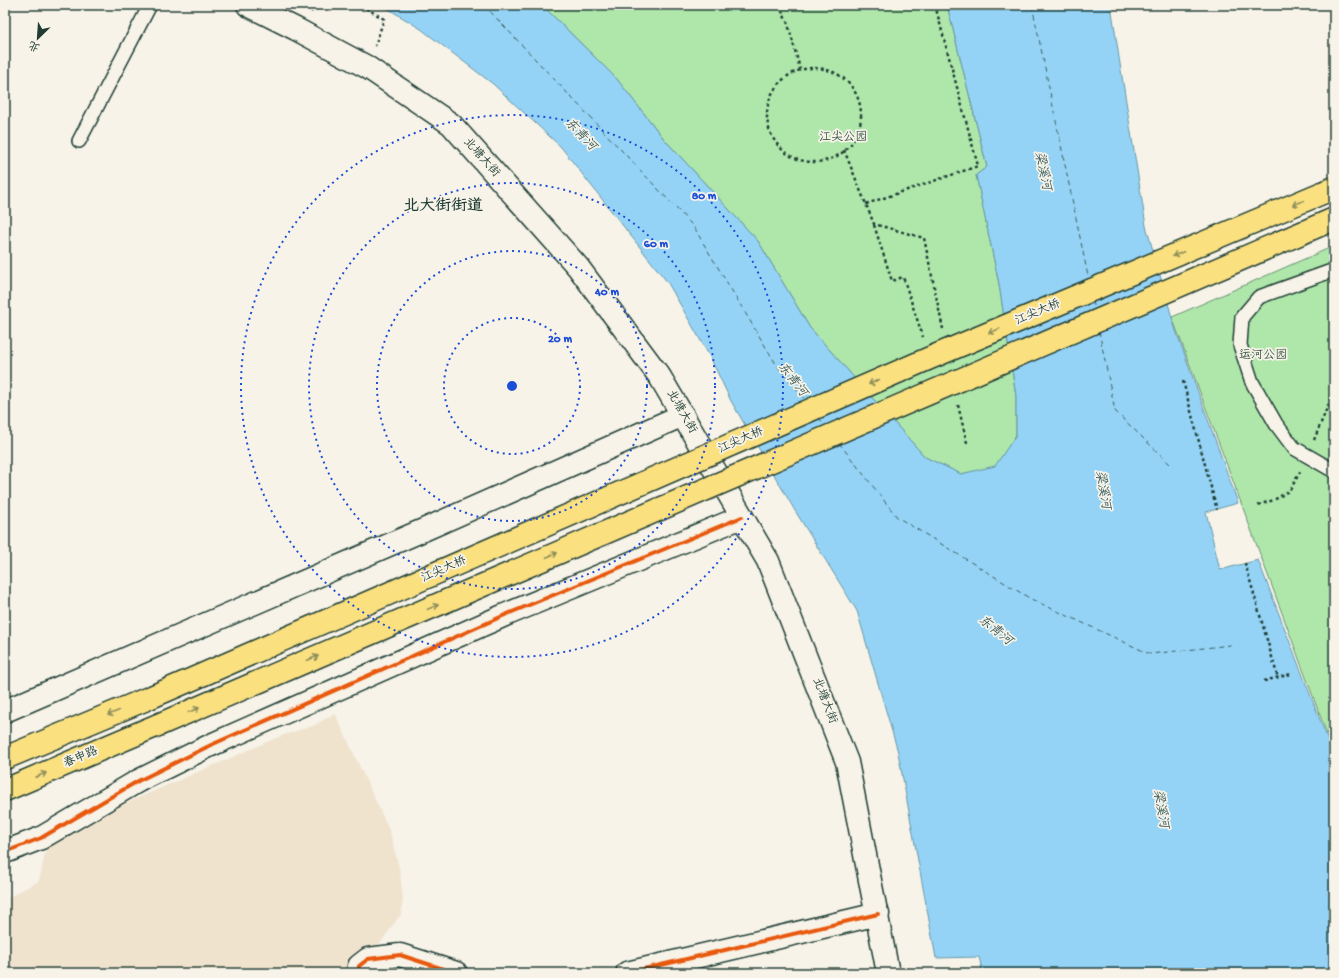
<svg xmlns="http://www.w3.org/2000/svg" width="1339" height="978" viewBox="0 0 1339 978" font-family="'Gochi Hand','LXGW WenKai TC',sans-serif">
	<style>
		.built { fill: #efe3ce }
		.green { fill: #afe7ab; stroke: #679270 }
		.water { fill: #95d3f6; stroke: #6697a8 }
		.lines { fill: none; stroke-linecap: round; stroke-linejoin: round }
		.ferry { stroke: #375b5b; stroke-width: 1; stroke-dasharray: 5 4; stroke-linecap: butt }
		.lane-casing { stroke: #1f3d34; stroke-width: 16 }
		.street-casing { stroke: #1f3d34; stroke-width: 25 }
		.secondary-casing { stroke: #1f3d34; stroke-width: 25 }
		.primary-casing { stroke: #1f3d34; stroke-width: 25 }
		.path { stroke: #1f3d34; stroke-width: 2.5; stroke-dasharray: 3 3; stroke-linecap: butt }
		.lane { stroke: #f7f3e8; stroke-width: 13 }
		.street { stroke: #f7f3e8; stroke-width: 22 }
		.secondary { stroke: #f7f3e8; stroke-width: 22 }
		.primary { stroke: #fbe080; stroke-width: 22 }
		.primary-bridge-casing { stroke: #1f3d34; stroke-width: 25; stroke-linecap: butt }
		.primary-bridge { stroke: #fbe080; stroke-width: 22 }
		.cycleway-casing { stroke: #f7f3e8; stroke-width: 6 }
		.cycleway { stroke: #e8590c; stroke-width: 4 }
		.oneway { stroke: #8d8e5a }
		.ring { fill: none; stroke: #1d4ed8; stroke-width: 2; stroke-dasharray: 2 4 }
		.labels { text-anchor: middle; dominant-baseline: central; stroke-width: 3.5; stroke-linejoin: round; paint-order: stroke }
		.park-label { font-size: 12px; fill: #355646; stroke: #f7f3e8 }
		.street-label { font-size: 12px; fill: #1f3d34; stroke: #f7f3e8 }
		.water-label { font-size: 13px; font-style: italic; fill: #375b5b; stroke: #f7f3e8 }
		.district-label { font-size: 16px; font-weight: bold; fill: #1f3d34; stroke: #f7f3e8 }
		.centre { fill: #1d4ed8; stroke: #f7f3e8; stroke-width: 2 }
		.ring-label { font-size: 12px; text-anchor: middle; font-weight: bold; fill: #1d4ed8; stroke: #f7f3e8; stroke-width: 3.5; stroke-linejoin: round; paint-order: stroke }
	</style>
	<rect width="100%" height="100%" fill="#f7f3e8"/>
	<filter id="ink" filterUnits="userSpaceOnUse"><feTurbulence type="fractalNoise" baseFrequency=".025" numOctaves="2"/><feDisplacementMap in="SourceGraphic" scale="8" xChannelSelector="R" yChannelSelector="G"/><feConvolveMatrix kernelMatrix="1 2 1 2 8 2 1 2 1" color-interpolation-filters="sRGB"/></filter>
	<g filter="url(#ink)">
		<polygon class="built" points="335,713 390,832 400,872 403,899 401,914 376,949 361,973 5,973 5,899 39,881 46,850 57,833 281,736 315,725"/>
		<g class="green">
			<polygon points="542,5 947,5 987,167 976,175 999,284 1016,396 1016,435 995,467 961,474 925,457 810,328 758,241 664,139 616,78"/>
			<polygon points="1334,246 1334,753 1172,317"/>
		</g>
		<polygon class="water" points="382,5 542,5 616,78 664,139 758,241 810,328 925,457 961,474 995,466 1016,435 1016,396 999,284 976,175 987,167 947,5 1111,5 1120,64 1146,226 1175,328 1238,503 1206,512 1220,570 1258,560 1334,756 1334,973 983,973 979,957 936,958 898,752 857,611 794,509 731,401 710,357 668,283 561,147 493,84 421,29"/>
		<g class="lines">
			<g class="ferry">
				<polyline points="484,5 693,226 776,364 806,401"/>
				<polyline points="1032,5 1089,281"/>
				<polyline points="1093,301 1095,310"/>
				<polyline points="1099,331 1115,411 1173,467"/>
				<polyline points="819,418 826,426"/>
				<polyline points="839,443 897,517 1031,599 1150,654 1231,645"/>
			</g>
			<g class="lane-casing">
				<g id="lane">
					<polyline points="79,141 150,5"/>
					<polyline points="1334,270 1259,297 1242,317 1240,345 1252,382 1276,424 1294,448 1334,471"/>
				</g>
			</g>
			<g class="street-casing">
				<g id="street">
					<polyline points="5,711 428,528 683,415"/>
					<polyline points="5,852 41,838 138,781 211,745 505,615 742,517"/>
					<polyline points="358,973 359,966 368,959 400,955 456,973"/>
					<polyline points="627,973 878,914"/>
				</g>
			</g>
			<g class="secondary-casing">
				<polyline id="secondary" points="248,5 296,29 367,67 451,124 578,267 660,377 768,561 847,762 888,973"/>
			</g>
			<g class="primary-casing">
				<g id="primary">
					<polyline points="5,758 149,698"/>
					<polyline points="5,790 158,725"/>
				</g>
			</g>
			<g class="path">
				<polyline points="361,5 384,19 375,46"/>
				<polyline points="779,5 788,24 800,69"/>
				<polyline points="311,12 316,5"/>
				<circle cx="814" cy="115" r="47"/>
				<polyline points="844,150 874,224 924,238 943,329"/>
				<polyline points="866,204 978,166 935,5"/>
				<polyline points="874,225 892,281 903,277 923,337"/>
				<polyline points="1183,381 1217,510"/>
				<polyline points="958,405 967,443"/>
				<polyline points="1314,440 1334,391"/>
				<polyline points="1258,505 1274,500 1290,490 1300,472"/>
				<polyline points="1245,563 1278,678"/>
				<polyline points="1264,681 1291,674"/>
			</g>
			<use href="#lane" class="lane"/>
			<use href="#street" class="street"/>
			<use href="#secondary" class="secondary"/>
			<use href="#primary" class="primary"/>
			<g class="primary-bridge-casing">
				<g id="primary-bridge">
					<polyline points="149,698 930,358 1334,188"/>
					<polyline points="158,725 1334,219"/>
				</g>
			</g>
			<use href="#primary-bridge" class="primary-bridge"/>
			<g class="cycleway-casing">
				<g id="cycleway">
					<polyline points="5,852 41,838 138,781 211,745 505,615 742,517"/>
					<polyline points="358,973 359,966 368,959 400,955 456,973"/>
					<polyline points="627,973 878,914"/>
				</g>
			</g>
			<use href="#cycleway" class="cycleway"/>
		</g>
		<defs><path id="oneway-shaft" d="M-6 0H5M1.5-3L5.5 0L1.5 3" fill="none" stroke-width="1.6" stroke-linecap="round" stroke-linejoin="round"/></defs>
		<g class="oneway">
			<use href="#oneway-shaft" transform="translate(1298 203) rotate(157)"/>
			<use href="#oneway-shaft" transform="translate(1178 254) rotate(157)"/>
			<use href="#oneway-shaft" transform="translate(994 331) rotate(157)"/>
			<use href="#oneway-shaft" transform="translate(874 382) rotate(156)"/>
			<use href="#oneway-shaft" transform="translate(552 555) rotate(-23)"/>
			<use href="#oneway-shaft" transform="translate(433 607) rotate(-23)"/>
			<use href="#oneway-shaft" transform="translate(313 658) rotate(-23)"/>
			<use href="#oneway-shaft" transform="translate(194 710) rotate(-23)"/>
			<use href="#oneway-shaft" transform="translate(113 713) rotate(157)"/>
			<use href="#oneway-shaft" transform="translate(41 775) rotate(-23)"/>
		</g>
	</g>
	<g class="ring">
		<circle cx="512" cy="386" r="68"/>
		<circle cx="512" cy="386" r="135"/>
		<circle cx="512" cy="386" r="203"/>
		<circle cx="512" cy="386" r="271"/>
	</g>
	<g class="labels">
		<g class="park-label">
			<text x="843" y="138">江尖公园</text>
			<text x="1263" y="356">运河公园</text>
		</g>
		<g class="street-label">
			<text transform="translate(481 158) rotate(48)">北塘大街</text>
			<text transform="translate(1038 313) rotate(-23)">江尖大桥</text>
			<text transform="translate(681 412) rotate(60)">北塘大街</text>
			<text transform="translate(741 441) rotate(-24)">江尖大桥</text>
			<text transform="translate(444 570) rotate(-24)">江尖大桥</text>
			<text transform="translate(824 701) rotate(69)">北塘大街</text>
			<text transform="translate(81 758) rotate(-23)">春申路</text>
		</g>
		<g class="water-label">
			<text transform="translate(580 135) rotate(46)">东青河</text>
			<text transform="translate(1042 171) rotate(78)">梁溪河</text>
			<text transform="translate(792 380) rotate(52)">东青河</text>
			<text transform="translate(1102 490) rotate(80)">梁溪河</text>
			<text transform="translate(995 631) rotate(39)">东青河</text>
			<text transform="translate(1160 809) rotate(80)">梁溪河</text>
		</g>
		<g class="district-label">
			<text x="443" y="207">北大街街道</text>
		</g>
	</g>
	<circle cx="512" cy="386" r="6" class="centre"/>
	<g class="ring-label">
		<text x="704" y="199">80 m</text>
		<text x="656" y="247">60 m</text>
		<text x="607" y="295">40 m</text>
		<text x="560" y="342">20 m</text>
	</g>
	<rect width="1339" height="978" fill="none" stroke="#f7f3e8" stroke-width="20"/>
	<rect x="10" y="10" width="1319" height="958" fill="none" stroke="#1f3d34" stroke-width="1.5" filter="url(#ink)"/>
	<g transform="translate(38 38) rotate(205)" stroke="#f7f3e8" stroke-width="3" paint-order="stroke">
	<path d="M0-3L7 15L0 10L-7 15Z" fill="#1f3d34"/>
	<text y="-6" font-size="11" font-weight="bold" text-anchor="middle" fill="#1f3d34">北</text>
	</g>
</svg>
